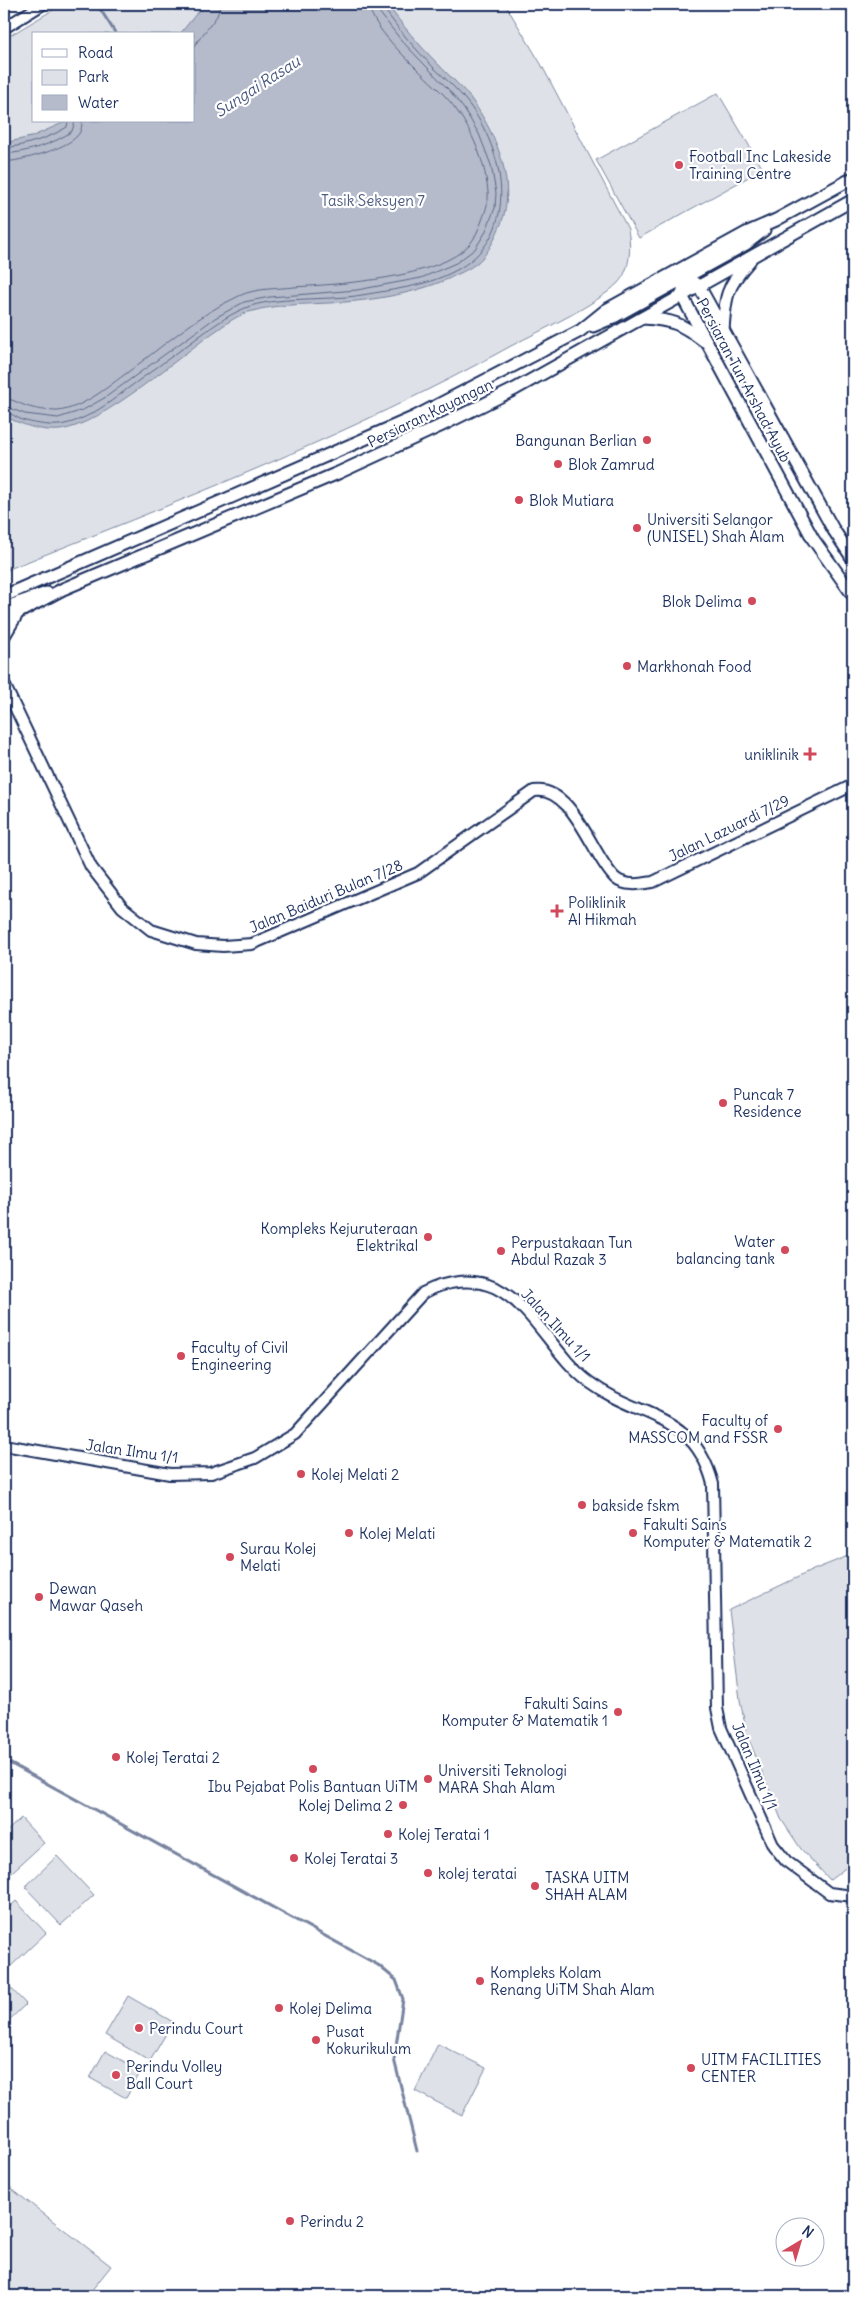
<svg xmlns="http://www.w3.org/2000/svg" width="857" height="2300" viewBox="0 0 857 2300" font-family="Delius,sans-serif">
	<style>
		.green { fill: #dee1e7; stroke: #7c88a2; fill-rule: evenodd }
		.water { fill: #b5bbca; stroke: #77839f }
		.lines { fill: none; stroke-linecap: round; stroke-linejoin: round }
		.shore { stroke: #596789; stroke-width: 1 }
		.stream { stroke: #77839f; stroke-width: 3 }
		.secondary-casing { stroke: #1b2f5e; stroke-width: 14 }
		.primary-casing { stroke: #1b2f5e; stroke-width: 15 }
		.secondary { stroke: #fff; stroke-width: 10 }
		.primary { stroke: #fff; stroke-width: 11 }
		.poi-dot { fill: #d1495b; stroke: #fff; stroke-width: 2 }
		.labels { text-anchor: middle; dominant-baseline: central; stroke-width: 4.5; stroke-linejoin: round; paint-order: stroke }
		.poi-label { font-size: 15px; fill: #1b2f5e; stroke: #fff; text-anchor: start }
		.park-label { font-size: 15px; fill: #4c5c80; stroke: #fff }
		.street-label { font-size: 15px; fill: #1b2f5e; stroke: #fff }
		.water-label { font-size: 16px; font-style: italic; fill: #49597e; stroke: #fff }
	</style>
	<rect width="100%" height="100%" fill="#fff"/>
	<filter id="ink" filterUnits="userSpaceOnUse"><feTurbulence type="fractalNoise" baseFrequency=".02" numOctaves="2"/><feDisplacementMap in="SourceGraphic" scale="10" xChannelSelector="R" yChannelSelector="G"/><feConvolveMatrix kernelMatrix="1 2 1 2 8 2 1 2 1" color-interpolation-filters="sRGB"/></filter>
	<g filter="url(#ink)">
		<g class="green">
			<path d="M63 4H505L541 64 628 229C631 247 631 269 618 283 595 306 541 330 511 346 349 436 175 503 4 571V39ZM34 34H194V121H34Z"/>
			<polygon points="718,93 763,169 639,238 596,160"/>
			<polygon points="853,1554 853,1862 830,1880 801,1849 781,1819 747,1735 740,1700 729,1610 813,1570"/>
			<polygon points="21,1818 44,1843 12,1872 4,1863 4,1834"/>
			<polygon points="57,1856 94,1895 61,1925 25,1887"/>
			<polygon points="16,1901 46,1933 10,1967 4,1960 4,1912"/>
			<polygon points="4,1981 26,2004 4,2025"/>
			<polygon points="128,1996 173,2022 150,2061 105,2035"/>
			<polygon points="438,2044 486,2068 462,2115 415,2091"/>
			<polygon points="105,2051 141,2071 126,2098 90,2078"/>
			<polygon points="4,2183 111,2266 87,2296 4,2296"/>
		</g>
		<path class="water" d="M204 4H387C402 25 419 45 438 64 450 77 464 88 474 103 497 137 517 184 501 224 496 235 491 248 483 257 475 267 460 273 448 279 420 291 387 298 356 301 322 305 281 302 249 312 239 315 228 322 220 328 181 354 103 425 60 430 41 432 20 424 4 416V143L31 137 67 121H194V34H180Z"/>
		<g class="lines">
			<g class="shore">
				<polyline points="194,46 217,16 221,4"/>
				<path d="M4 148C24 146 50 138 67 127L68 121"/>
				<path d="M4 154C24 153 55 144 72 131L75 121"/>
				<path d="M4 162C21 161 66 149 77 136 81 132 82 127 82 121"/>
				<path d="M4 398C12 399 18 403 26 406 34 409 49 411 58 411 82 408 105 389 124 375 161 348 197 315 239 296 255 288 277 289 294 287 339 284 439 279 470 244 475 238 478 230 481 223 485 212 489 203 488 192 485 158 468 120 444 95 426 76 370 30 369 4"/>
				<polyline points="4,406 25,414 58,418 83,410 106,397 215,318 244,302 270,297 357,290 421,278 456,263 475,249 485,233 495,208 496,193 491,165 479,134 464,109 449,90 401,40 379,12 377,4"/>
				<path d="M4 412C11 413 16 417 22 420 32 423 49 426 59 425 84 422 108 404 127 389 149 373 171 357 193 341 209 329 226 316 245 308 273 296 329 301 362 295 396 289 430 286 460 268 521 232 505 152 468 103 458 90 446 79 434 68 416 50 399 30 384 9L383 4"/>
			</g>
			<g class="stream">
				<polyline points="97,4 116,34"/>
				<polyline points="4,1760 378,1965 396,1980 403,1999 394,2059 417,2151"/>
			</g>
			<g class="secondary-casing">
				<g id="secondary">
					<polyline points="4,28 43,4"/>
					<path d="M4 684 91 867 122 907 151 930 196 944 223 946 252 944 418 873 534 791C573 785 592 856 615 878 625 887 641 884 653 882L853 785"/>
					<path d="M4 1445 170 1474 211 1473 255 1458 295 1434 423 1293C445 1281 472 1277 496 1288 535 1308 554 1356 589 1382 640 1420 694 1411 713 1484L717 1708 721 1728 773 1845 786 1861 829 1893 853 1896"/>
				</g>
			</g>
			<g class="primary-casing">
				<g id="primary">
					<polyline points="685,278 682,296 813,539 853,595"/>
					<polyline points="693,282 699,286 833,529 853,559"/>
					<path d="M643 318C672 320 681 323 704 341"/>
					<polyline points="593,326 612,318 746,244 764,230"/>
					<path d="M723 331C725 297 726 287 750 260"/>
					<polyline points="4,596 415,417 580,331 606,310 746,233 776,220 853,178"/>
					<polyline points="4,608 47,593"/>
					<polyline points="4,620 63,589 338,473 440,426 515,389 853,200"/>
					<polyline points="4,636 17,614"/>
				</g>
			</g>
			<use href="#secondary" class="secondary"/>
			<use href="#primary" class="primary"/>
		</g>
	</g>
	<g class="poi-dot">
		<circle cx="679" cy="165" r="5"/>
		<circle cx="647" cy="440" r="5"/>
		<circle cx="558" cy="464" r="5"/>
		<circle cx="519" cy="500" r="5"/>
		<circle cx="637" cy="528" r="5"/>
		<circle cx="752" cy="601" r="5"/>
		<circle cx="627" cy="666" r="5"/>
		<path d="M807.5 746.5h5v5h5v5h-5v5h-5v-5h-5v-5h5z"/>
		<path d="M554.5 903.5h5v5h5v5h-5v5h-5v-5h-5v-5h5z"/>
		<circle cx="723" cy="1103" r="5"/>
		<circle cx="428" cy="1237" r="5"/>
		<circle cx="785" cy="1250" r="5"/>
		<circle cx="501" cy="1251" r="5"/>
		<circle cx="181" cy="1356" r="5"/>
		<circle cx="778" cy="1429" r="5"/>
		<circle cx="301" cy="1474" r="5"/>
		<circle cx="582" cy="1505" r="5"/>
		<circle cx="349" cy="1533" r="5"/>
		<circle cx="633" cy="1533" r="5"/>
		<circle cx="230" cy="1557" r="5"/>
		<circle cx="39" cy="1597" r="5"/>
		<circle cx="618" cy="1712" r="5"/>
		<circle cx="116" cy="1757" r="5"/>
		<circle cx="313" cy="1769" r="5"/>
		<circle cx="428" cy="1779" r="5"/>
		<circle cx="403" cy="1805" r="5"/>
		<circle cx="388" cy="1834" r="5"/>
		<circle cx="294" cy="1858" r="5"/>
		<circle cx="428" cy="1873" r="5"/>
		<circle cx="535" cy="1886" r="5"/>
		<circle cx="480" cy="1981" r="5"/>
		<circle cx="279" cy="2008" r="5"/>
		<circle cx="139" cy="2028" r="5"/>
		<circle cx="316" cy="2040" r="5"/>
		<circle cx="691" cy="2068" r="5"/>
		<circle cx="116" cy="2075" r="5"/>
		<circle cx="290" cy="2221" r="5"/>
	</g>
	<g class="labels">
		<g class="poi-label">
			<text x="689" y="156">Football Inc Lakeside<tspan x="689" dy="17">Training Centre</tspan></text>
			<text x="637" y="440" text-anchor="end">Bangunan Berlian</text>
			<text x="568" y="464">Blok Zamrud</text>
			<text x="529" y="500">Blok Mutiara</text>
			<text x="647" y="519">Universiti Selangor<tspan x="647" dy="17">(UNISEL) Shah Alam</tspan></text>
			<text x="742" y="601" text-anchor="end">Blok Delima</text>
			<text x="637" y="666">Markhonah Food</text>
			<text x="799" y="754" text-anchor="end">uniklinik</text>
			<text x="568" y="902">Poliklinik<tspan x="568" dy="17">Al Hikmah</tspan></text>
			<text x="733" y="1094">Puncak 7<tspan x="733" dy="17">Residence</tspan></text>
			<text x="418" y="1228" text-anchor="end">Kompleks Kejuruteraan<tspan x="418" dy="17">Elektrikal</tspan></text>
			<text x="775" y="1241" text-anchor="end">Water<tspan x="775" dy="17">balancing tank</tspan></text>
			<text x="511" y="1242">Perpustakaan Tun<tspan x="511" dy="17">Abdul Razak 3</tspan></text>
			<text x="191" y="1347">Faculty of Civil<tspan x="191" dy="17">Engineering</tspan></text>
			<text x="768" y="1420" text-anchor="end">Faculty of<tspan x="768" dy="17">MASSCOM and FSSR</tspan></text>
			<text x="311" y="1474">Kolej Melati 2</text>
			<text x="592" y="1505">bakside fskm</text>
			<text x="643" y="1524">Fakulti Sains<tspan x="643" dy="17">Komputer &amp; Matematik 2</tspan></text>
			<text x="359" y="1533">Kolej Melati</text>
			<text x="240" y="1548">Surau Kolej<tspan x="240" dy="17">Melati</tspan></text>
			<text x="49" y="1588">Dewan<tspan x="49" dy="17">Mawar Qaseh</tspan></text>
			<text x="608" y="1703" text-anchor="end">Fakulti Sains<tspan x="608" dy="17">Komputer &amp; Matematik 1</tspan></text>
			<text x="126" y="1757">Kolej Teratai 2</text>
			<text x="438" y="1770">Universiti Teknologi<tspan x="438" dy="17">MARA Shah Alam</tspan></text>
			<text x="313" y="1786" text-anchor="middle">Ibu Pejabat Polis Bantuan UiTM</text>
			<text x="393" y="1805" text-anchor="end">Kolej Delima 2</text>
			<text x="398" y="1834">Kolej Teratai 1</text>
			<text x="304" y="1858">Kolej Teratai 3</text>
			<text x="438" y="1873">kolej teratai</text>
			<text x="545" y="1877">TASKA UITM<tspan x="545" dy="17">SHAH ALAM</tspan></text>
			<text x="490" y="1972">Kompleks Kolam<tspan x="490" dy="17">Renang UiTM Shah Alam</tspan></text>
			<text x="289" y="2008">Kolej Delima</text>
			<text x="149" y="2028">Perindu Court</text>
			<text x="326" y="2031">Pusat<tspan x="326" dy="17">Kokurikulum</tspan></text>
			<text x="701" y="2059">UITM FACILITIES<tspan x="701" dy="17">CENTER</tspan></text>
			<text x="126" y="2066">Perindu Volley<tspan x="126" dy="17">Ball Court</tspan></text>
			<text x="300" y="2221">Perindu 2</text>
		</g>
		<g class="park-label">
			<text x="373" y="200">Tasik Seksyen 7</text>
		</g>
		<g class="street-label">
			<text transform="translate(744 380) rotate(62)">Persiaran Tun Arshad Ayub</text>
			<text transform="translate(430 413) rotate(-26)">Persiaran Kayangan</text>
			<text transform="translate(729 828) rotate(-26)">Jalan Lazuardi 7/29</text>
			<text transform="translate(326 896) rotate(-23)">Jalan Baiduri Bulan 7/28</text>
			<text transform="translate(556 1325) rotate(47)">Jalan Ilmu 1/1</text>
			<text transform="translate(132 1451) rotate(8)">Jalan Ilmu 1/1</text>
			<text transform="translate(755 1766) rotate(67)">Jalan Ilmu 1/1</text>
		</g>
		<g class="water-label">
			<text transform="translate(257 86) rotate(-33)">Sungai Rasau</text>
		</g>
	</g>
	<rect width="857" height="2300" fill="none" stroke="#fff" stroke-width="20"/>
	<rect x="10" y="10" width="837" height="2280" fill="none" stroke="#1b2f5e" stroke-width="2" filter="url(#ink)"/>
	<rect x="32" y="32" width="162" height="90" fill="#ffffff" stroke="#a4acbf"/>
	<rect x="42" y="49" width="25" height="8" fill="#ffffff" stroke="#a4acbf"/>
	<text x="78" y="58" font-size="15" fill="#1b2f5e">Road</text>
	<rect x="42" y="70" width="25" height="15" fill="#dee1e7" stroke="#a4acbf"/>
	<text x="78" y="82" font-size="15" fill="#1b2f5e">Park</text>
	<rect x="42" y="95" width="25" height="15" fill="#b5bbca" stroke="#a4acbf"/>
	<text x="78" y="108" font-size="15" fill="#1b2f5e">Water</text>
	<g transform="translate(800 2242) rotate(38)"><circle r="24" fill="#ffffff" stroke="#a4acbf"/>
	<path d="M0-4L9 19L0 12L-9 19Z" fill="#d1495b"/>
	<text y="-8" font-size="14" font-weight="bold" text-anchor="middle" fill="#1b2f5e">N</text>
	</g>
</svg>
